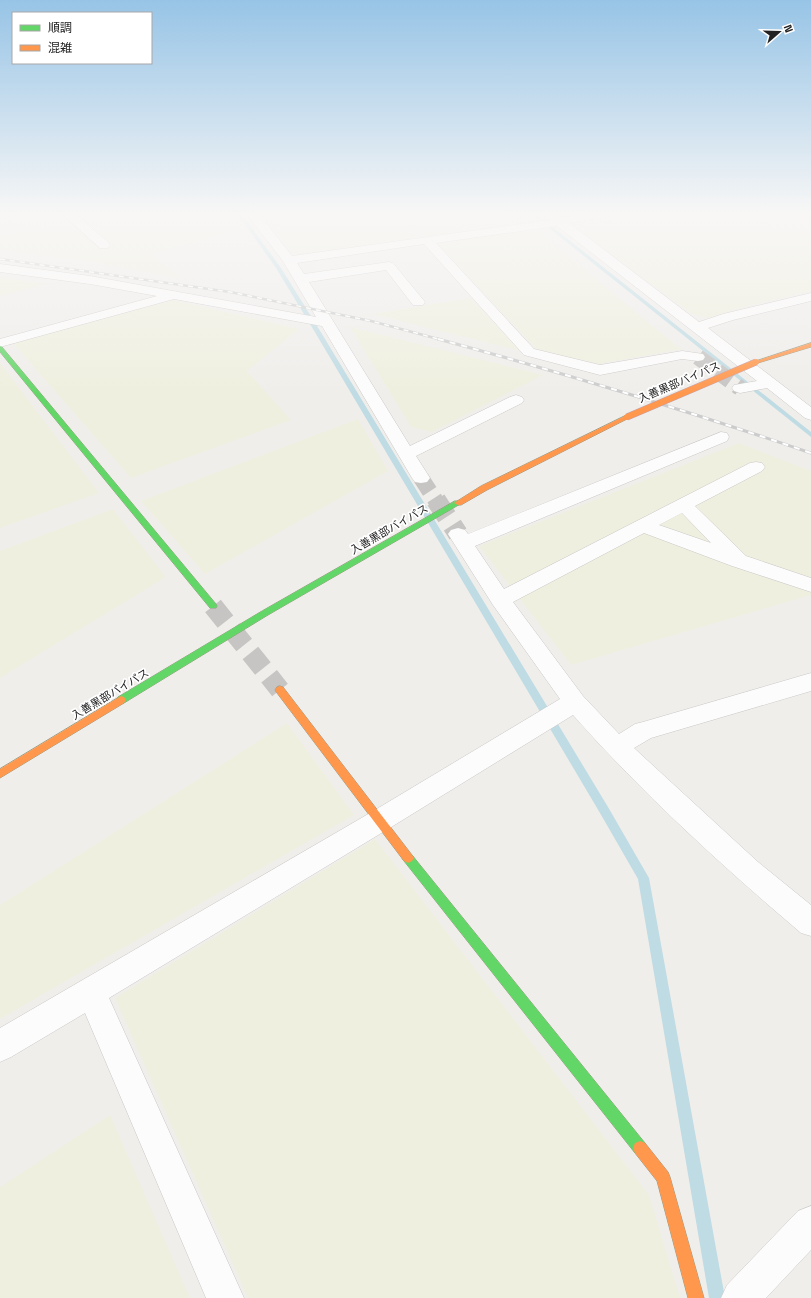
<svg xmlns="http://www.w3.org/2000/svg" width="811" height="1298" viewBox="0 0 811 1298" font-family="'Space Grotesk','Noto Sans JP',sans-serif">
	<style>
		.farmland { fill: #efefdf }
		.lines { fill: none; stroke-linecap: round; stroke-linejoin: round }
		.stream { fill: #bfdbe3; fill-rule: evenodd }
		.street-tunnel-far1 { stroke: #c7c5c3; stroke-width: 16; stroke-dasharray: 16 8; stroke-linecap: butt }
		.street-tunnel { stroke: #c7c5c3; stroke-width: 20; stroke-dasharray: 20 10; stroke-linecap: butt }
		.secondary-tunnel { stroke: #c7c5c3; stroke-width: 20; stroke-dasharray: 20 10; stroke-linecap: butt }
		.street-casing { stroke: #c9c8c7; stroke-width: 1 }
		.fast-casing { stroke: #999a82; stroke-width: 1 }
		.slow-casing { stroke: #999a82; stroke-width: 1 }
		.street { fill: #fdfcfc; fill-rule: evenodd }
		.fast { fill: #63d668; fill-rule: evenodd }
		.slow { fill: #ff974d; fill-rule: evenodd }
		.rail-far1-casing { stroke: #ccc; stroke-width: 2.5 }
		.rail-casing { stroke: #ccc; stroke-width: 3 }
		.rail-far1 { stroke: #fff; stroke-width: 1.5; stroke-dasharray: 5; stroke-linecap: butt }
		.rail { stroke: #fff; stroke-width: 2; stroke-dasharray: 6; stroke-linecap: butt }
		.slow-bridge-casing { stroke: #c5a2ac; stroke-width: 7; stroke-linecap: butt }
		.slow-bridge { stroke: #ff974d; stroke-width: 6 }
		.labels { text-anchor: middle; dominant-baseline: central; stroke-width: 3.5; stroke-linejoin: round; paint-order: stroke }
		.street-label { font-size: 11px; fill: #222; stroke: #fff }
	</style>
	<rect width="100%" height="100%" fill="#f0eeeb"/>
	<g class="farmland">
		<polygon points="73,213 233,213 245,228 150,254 180,278 82,260 0,250 0,236 80,219"/>
		<polygon points="371,213 393,213 418,238 295,256 272,226"/>
		<polygon points="402,213 516,213 527,223 426,237"/>
		<polygon points="630,213 811,213 811,291 748,306 707,318 692,314 569,224"/>
		<polygon points="535,229 681,349 598,364 536,349 437,243"/>
		<polygon points="0,277 46,284 0,296"/>
		<polygon points="471,298 521,351 372,314"/>
		<polygon points="174,300 299,329 247,371 291,420 131,478 12,342"/>
		<polygon points="350,327 543,375 432,432 411,427"/>
		<polygon points="0,363 99,493 0,528"/>
		<polygon points="358,419 388,471 205,574 141,501"/>
		<polygon points="739,443 811,471 811,595 571,665 479,546"/>
		<polygon points="113,509 166,577 0,678 0,551"/>
		<polygon points="287,723 354,815 0,1019 0,905"/>
		<polygon points="375,839 649,1195 680,1298 248,1298 115,998"/>
		<polygon points="110,1115 190,1298 0,1298 0,1187"/>
	</g>
	<g class="lines">
		<g class="stream">
			<polygon points="237,213 241,213 281,268 322,334 608,807 649,878 725,1298 709,1298 638,879 600,813 316,334 276,268"/>
			<polygon points="530,213 535,213 811,432 811,437"/>
		</g>
		<g class="street-tunnel-far1">
			<polyline points="698,357 740,388"/>
			<polyline points="421,478 436,501"/>
		</g>
		<polyline class="street-tunnel" points="436,500 458,534"/>
		<polyline class="secondary-tunnel" points="213,606 280,690"/>
		<g class="street-casing">
			<g id="street">
				<polygon points="0,213 18,213 16,215 0,218"/>
				<polygon points="61,213 74,213 108,242 110,245 108,248 100,248"/>
				<polygon points="246,213 258,213 292,256 550,220 546,216 551,213 556,214 562,218 590,213 615,213 613,215 609,216 569,223 699,322 723,314 811,293 811,301 733,320 708,328 811,407 811,420 805,418 767,388 740,393 734,391 732,388 734,385 757,381 557,226 436,243 534,349 600,365 682,351 703,354 705,357 703,360 698,361 682,359 600,375 524,355 424,244 297,263 304,274 389,262 393,263 425,302 423,305 413,305 386,270 309,282 410,446 510,397 516,395 522,397 524,400 522,403 416,456 430,478 427,482 421,483 415,482 412,478 322,326 174,299 0,347 0,339 157,296 90,284 0,272 0,264 90,276 316,317 283,261"/>
				<path d="M721 432 727 433 729 437 727 441 475 546 504 589 750 463 756 462 762 463 765 467 762 471 695 506 746 556 811 578V592L732 566 644 533 513 602 583 696 619 734 635 724 643 722 811 673V691L651 738 634 748 758 862 811 905V936L801 933C721 865 642 793 573 715L388 829 109 998 244 1298H206L85 1013 11 1057 0 1062V1028L370 813 560 699 493 605 448 534 451 530 458 528 465 530 468 534ZM682 513 711 543 659 525Z"/>
				<polygon points="811,1206 811,1250 766,1298 721,1298 727,1285 798,1211"/>
			</g>
		</g>
		<g class="fast-casing">
			<g id="fast">
				<polygon points="0,346 2,347 216,604 217,606 216,608 210,608 0,352"/>
				<polygon points="455,501 458,501 462,503 268,615 124,703 118,703 116,700 118,697 262,611"/>
				<polygon points="408,853 412,855 645,1143 647,1148 645,1153 640,1155 635,1153 404,861 402,858 404,855"/>
			</g>
		</g>
		<g class="slow-casing">
			<g id="slow">
				<polygon points="811,343 811,347 758,363 753,362"/>
				<polygon points="627,415 630,417 629,418 487,490 461,505 458,505 454,503 481,486"/>
				<polygon points="280,686 283,687 412,855 414,858 412,861 408,863 404,861 277,693 275,690 277,687"/>
				<polygon points="121,696 124,697 126,700 124,703 0,778 0,769"/>
				<polygon points="640,1141 645,1143 668,1172 670,1177 704,1298 688,1298 657,1181 635,1153 633,1148 635,1143"/>
			</g>
		</g>
		<use href="#street" class="street"/>
		<use href="#fast" class="fast"/>
		<use href="#slow" class="slow"/>
		<g class="rail-far1-casing">
			<polyline id="rail-far1" points="0,259 230,292 371,321 442,340"/>
		</g>
		<g class="rail-casing">
			<path id="rail" d="M438 339C564 373 688 411 811 453"/>
		</g>
		<use href="#rail-far1" class="rail-far1"/>
		<use href="#rail" class="rail"/>
		<g class="slow-bridge-casing">
			<polyline id="slow-bridge" points="627,417 756,362"/>
		</g>
		<use href="#slow-bridge" class="slow-bridge"/>
	</g>
	<linearGradient id="sky" x2="0" y2="1"><stop stop-color="#97c4e6"/><stop offset="0.54" stop-color="#f8f7f6"/><stop offset="1" stop-color="#f8f7f6" stop-opacity="0"/></linearGradient>
	<rect width="811" height="395" fill="url(#sky)"/>
	<g class="labels">
		<g class="street-label">
			<text transform="translate(679 382) rotate(-23)">入善黒部バイパス</text>
			<text transform="translate(389 529) rotate(-30)">入善黒部バイパス</text>
			<text transform="translate(110 694) rotate(-31)">入善黒部バイパス</text>
		</g>
	</g>
	<rect x="12" y="12" width="140" height="52" fill="#ffffff" stroke="#a7a7a7"/>
	<rect x="20" y="25" width="20" height="6" fill="#63d668" stroke="#a7a7a7"/>
	<text x="48" y="32" font-size="12" fill="#222222">順調</text>
	<rect x="20" y="45" width="20" height="6" fill="#ff974d" stroke="#a7a7a7"/>
	<text x="48" y="52" font-size="12" fill="#222222">混雑</text>
	<g transform="translate(779 32) rotate(70)" stroke="#ffffff" stroke-width="3" paint-order="stroke">
	<path d="M0-3L7 15L0 10L-7 15Z" fill="#222222"/>
	<text y="-6" font-size="11" font-weight="bold" text-anchor="middle" fill="#222222">N</text>
	</g>
</svg>
